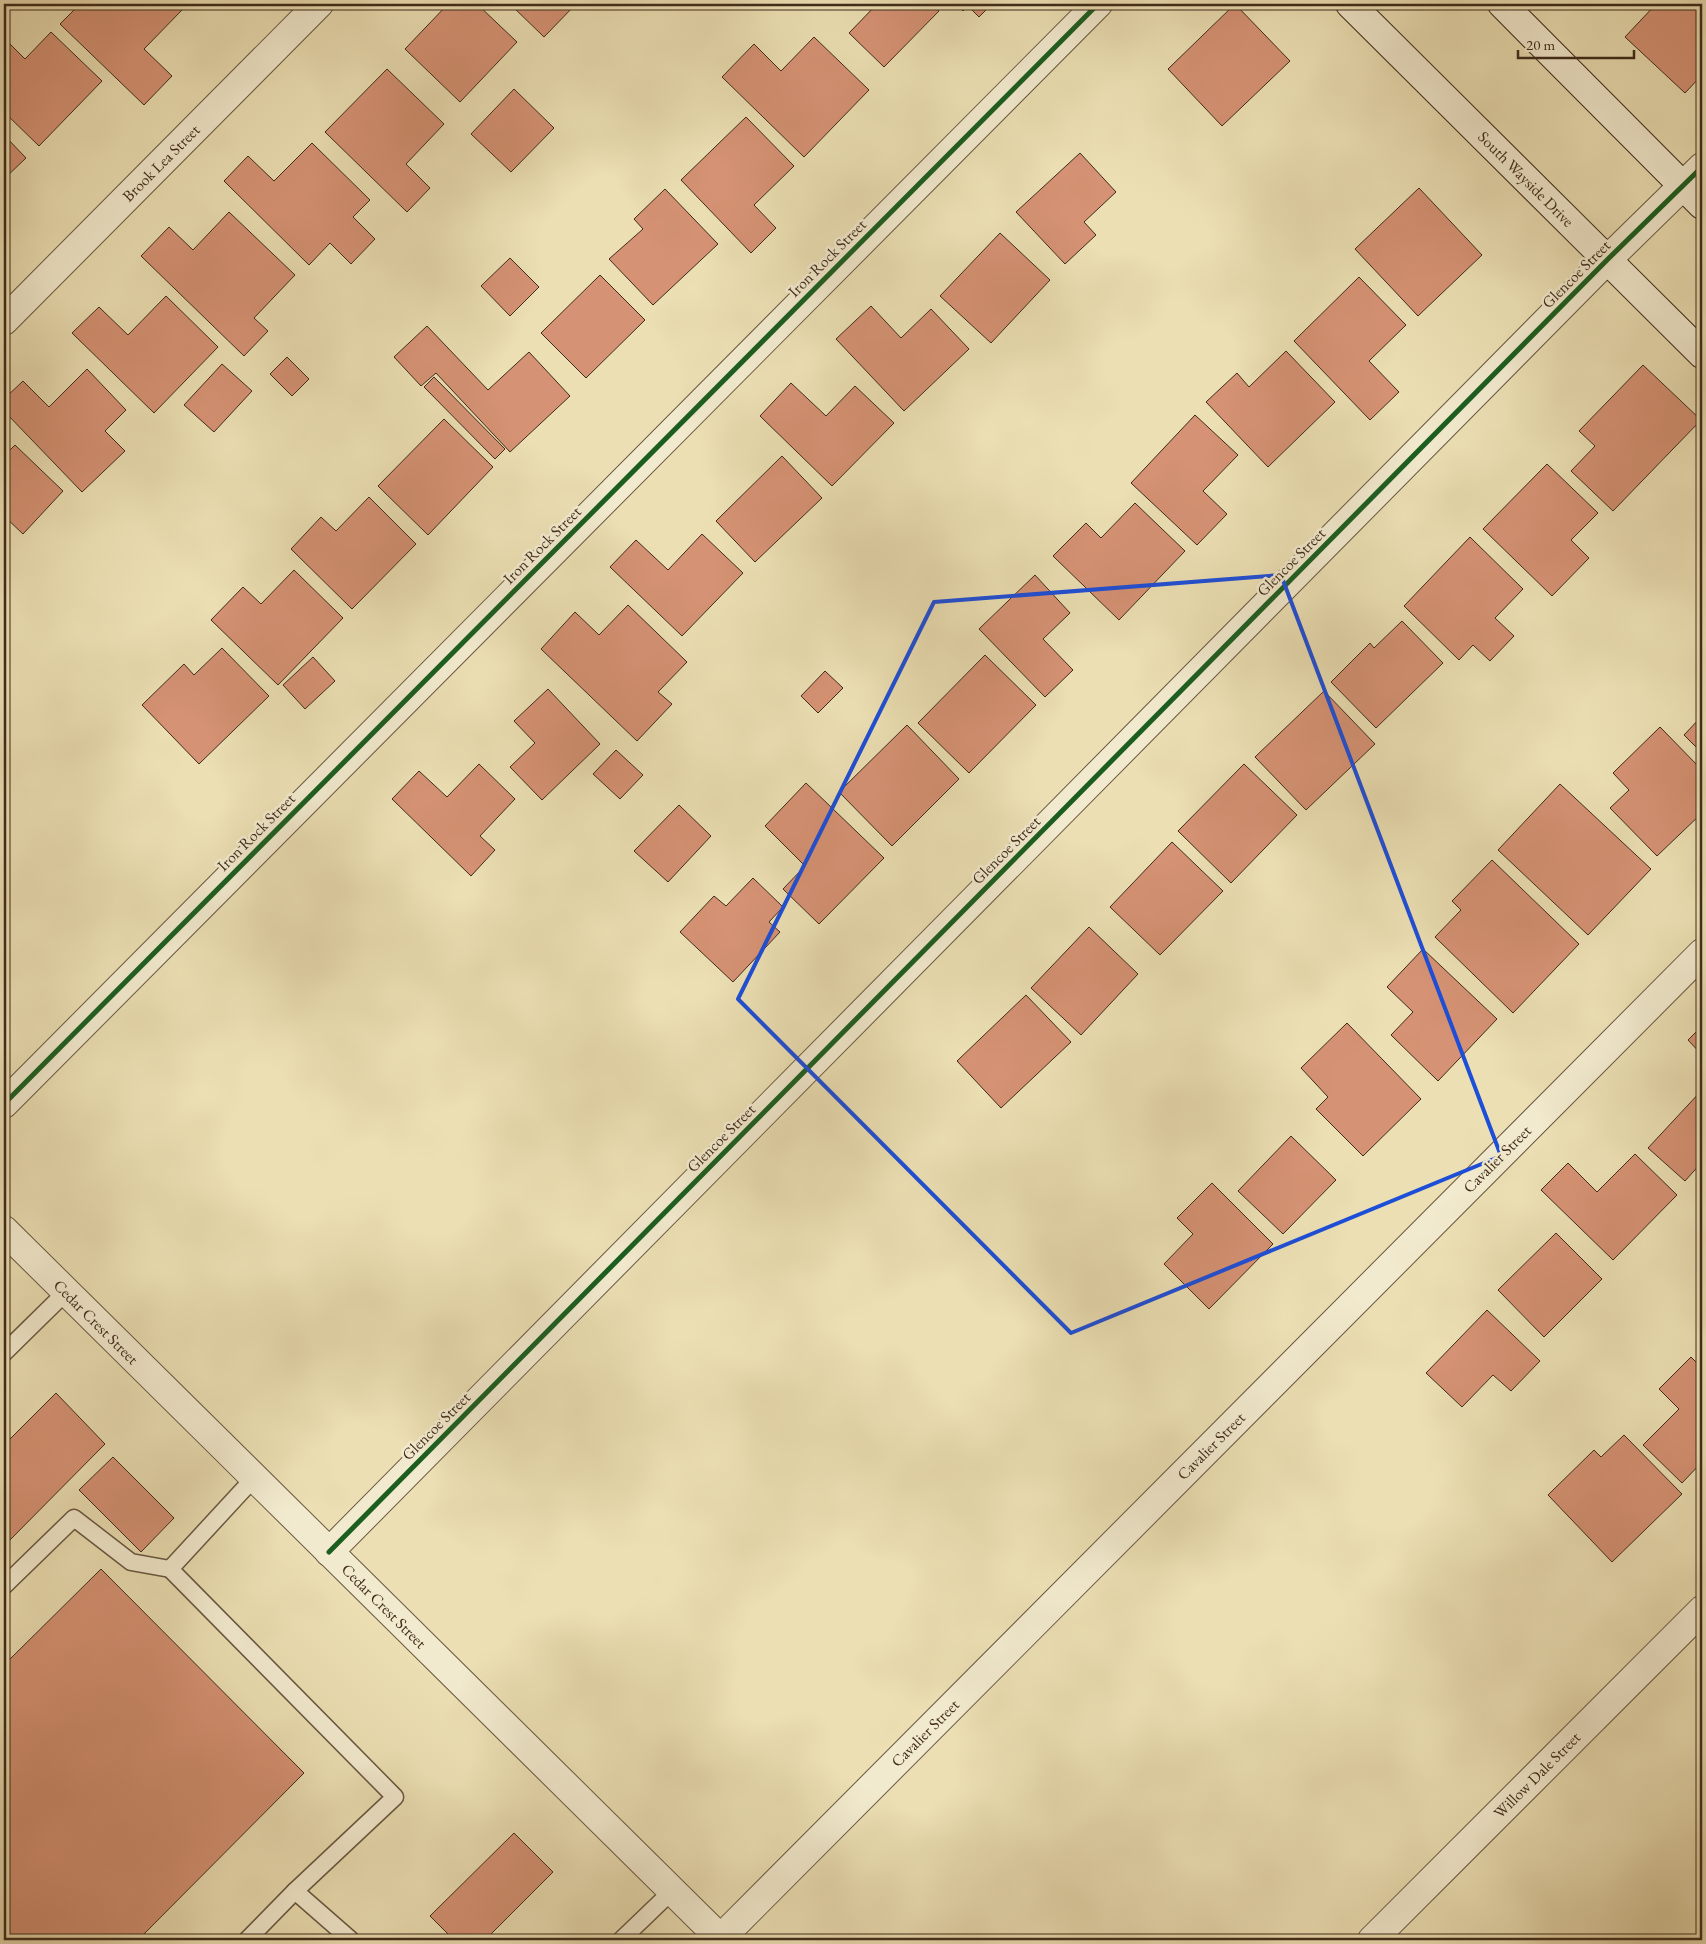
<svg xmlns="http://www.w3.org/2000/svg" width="1706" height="1944" viewBox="0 0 1706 1944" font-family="'EB Garamond',serif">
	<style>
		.building { fill: #d59274; stroke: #3f2b1b }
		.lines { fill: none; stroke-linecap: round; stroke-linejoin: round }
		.lane-casing { stroke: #6a5841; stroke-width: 19 }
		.street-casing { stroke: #6a5841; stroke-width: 30 }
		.secondary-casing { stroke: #3f2b1b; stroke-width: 30 }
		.lane { stroke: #f2eace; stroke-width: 16 }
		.street { stroke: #f2eace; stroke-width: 28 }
		.secondary { stroke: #f2eace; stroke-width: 28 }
		.cycleway-casing { stroke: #f2eace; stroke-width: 8 }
		.cycleway { stroke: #1b5e20; stroke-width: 5 }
		.marked { fill: none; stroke: #1d4ed8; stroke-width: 4; stroke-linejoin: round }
		.labels { text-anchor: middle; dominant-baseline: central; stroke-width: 5; stroke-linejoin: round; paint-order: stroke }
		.street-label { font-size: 16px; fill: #3f2b1b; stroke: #f2eace }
	</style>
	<rect width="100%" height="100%" fill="#ebdfb3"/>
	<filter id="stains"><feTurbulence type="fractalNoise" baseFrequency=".004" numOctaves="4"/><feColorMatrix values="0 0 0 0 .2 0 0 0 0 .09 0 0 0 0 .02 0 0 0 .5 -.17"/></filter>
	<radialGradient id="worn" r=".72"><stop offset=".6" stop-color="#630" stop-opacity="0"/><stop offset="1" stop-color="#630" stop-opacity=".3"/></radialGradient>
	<g class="building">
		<polygon points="80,4 175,4 182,10 144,49 172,76 144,105 60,24"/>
		<polygon points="448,4 477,4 517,42 460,102 405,49"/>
		<polygon points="510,4 576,4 544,37"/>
		<polygon points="877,4 931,4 939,11 884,67 849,33"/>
		<polygon points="956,4 984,4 988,8 979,17 968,6 963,11"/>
		<polygon points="1235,4 1290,61 1222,126 1168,69"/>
		<polygon points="1656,4 1702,4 1702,75 1685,93 1625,37"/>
		<polygon points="51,32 102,81 39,146 4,112 4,50 10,44 25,59"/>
		<polygon points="814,37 869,90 804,157 722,77 754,44 781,71"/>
		<polygon points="387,69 444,124 406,164 430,188 407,212 325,132"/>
		<polygon points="514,89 554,128 511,172 471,134"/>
		<polygon points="746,117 794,166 754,205 776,228 751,253 681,180"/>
		<polygon points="4,135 26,158 4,179"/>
		<polygon points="312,143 370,200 353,217 375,239 351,264 330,243 309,265 224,181 248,156 274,181"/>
		<polygon points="1080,153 1116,192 1084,222 1096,235 1065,264 1016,212"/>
		<polygon points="1419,188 1482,255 1418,316 1355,249"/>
		<polygon points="665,189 718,244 653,305 609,259 643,229 634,219"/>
		<polygon points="229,212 295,275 254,318 268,331 244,356 141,256 169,227 193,250"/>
		<polygon points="1000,233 1050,280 991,343 940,296"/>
		<polygon points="510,258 539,287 510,316 481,286"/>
		<polygon points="600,275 645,320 586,378 541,333"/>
		<polygon points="1359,277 1406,325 1369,361 1399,392 1370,420 1294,341"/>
		<polygon points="166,296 218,347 154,413 72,333 99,307 128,335"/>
		<polygon points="871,306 901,338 931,309 969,349 904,411 836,339"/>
		<polygon points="427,326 488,390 529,352 570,396 510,452 436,373 421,386 394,357"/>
		<polygon points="1286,351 1335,402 1268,467 1206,402 1237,373 1249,387"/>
		<polygon points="287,357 309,379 292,396 270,374"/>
		<polygon points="222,364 252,391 214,432 184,405"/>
		<polygon points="1643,365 1701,420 1613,511 1571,471 1595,446 1579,431"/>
		<polygon points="87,369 126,410 105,431 125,451 82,492 4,411 4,399 23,381 49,407"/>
		<polygon points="434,377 505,449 495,459 424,387"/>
		<polygon points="791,383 826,416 855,386 894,423 832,486 760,416"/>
		<polygon points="1195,415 1238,455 1203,491 1227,514 1197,545 1131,483"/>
		<polygon points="444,419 493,467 428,535 378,486"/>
		<polygon points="15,445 63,491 23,534 4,516 4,456"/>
		<polygon points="782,456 822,498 755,562 716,521"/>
		<polygon points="1547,464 1598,513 1571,540 1589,558 1552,596 1483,529"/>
		<polygon points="369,497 416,544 352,609 291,549 321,517 336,531"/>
		<polygon points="1135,503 1185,551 1119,620 1053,556 1086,523 1101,538"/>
		<polygon points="702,534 743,573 682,636 610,567 636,540 668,570"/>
		<polygon points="1470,537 1523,589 1495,618 1514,636 1490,661 1473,645 1459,660 1404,606"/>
		<polygon points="294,570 343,618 278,685 211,620 243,587 261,604"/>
		<polygon points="1035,575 1070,613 1043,639 1073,670 1045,697 979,629"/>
		<polygon points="628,605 687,662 658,692 672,704 637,741 541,649 575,612 599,635"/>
		<polygon points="1402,621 1443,663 1376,728 1331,682 1370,643 1374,648"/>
		<polygon points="222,648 269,696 199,764 142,705 184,664 194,675"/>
		<polygon points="985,655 1036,705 969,773 918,723"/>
		<polygon points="313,657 335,681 305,709 283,685"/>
		<polygon points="825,671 843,688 818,713 801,696"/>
		<polygon points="548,689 600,744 542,800 510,767 535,743 514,721"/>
		<polygon points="1324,691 1375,744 1306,810 1255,757"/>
		<polygon points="1702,716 1702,753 1684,735"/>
		<polygon points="907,725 959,779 892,846 839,792"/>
		<polygon points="1660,727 1702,770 1702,813 1657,856 1610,808 1629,790 1613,773"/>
		<polygon points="616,750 643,775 620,799 593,774"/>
		<polygon points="479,764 515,799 480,836 495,850 471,876 392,799 419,771 447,797"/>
		<polygon points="1244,764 1297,815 1231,883 1178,831"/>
		<polygon points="806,783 884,858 819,924 783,889 805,866 765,826"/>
		<polygon points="1560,784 1651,869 1588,935 1498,850"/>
		<polygon points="679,805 711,836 668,882 634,851"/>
		<polygon points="1172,842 1223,891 1160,955 1110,907"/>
		<polygon points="1492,860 1579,944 1513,1013 1435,937 1461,910 1452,901"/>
		<polygon points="753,878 783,907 769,922 780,932 733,982 680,932 714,896 726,906"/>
		<polygon points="1089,927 1138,974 1081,1035 1031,988"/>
		<polygon points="1423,949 1497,1019 1438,1081 1391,1035 1413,1012 1387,987"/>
		<polygon points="1026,995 1071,1042 1001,1108 957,1061"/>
		<polygon points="1347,1023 1421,1099 1363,1156 1316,1109 1328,1097 1301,1068"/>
		<polygon points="1702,1026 1702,1055 1688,1040"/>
		<polygon points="1702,1090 1702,1162 1685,1181 1648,1148"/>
		<polygon points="1291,1136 1336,1180 1283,1234 1238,1191"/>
		<polygon points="1635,1154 1677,1195 1613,1260 1541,1190 1568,1163 1597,1192"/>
		<polygon points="1212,1183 1273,1244 1209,1309 1164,1264 1193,1234 1177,1218"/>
		<polygon points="1556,1233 1602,1279 1544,1337 1498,1290"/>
		<polygon points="1487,1310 1540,1361 1511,1391 1493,1375 1462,1407 1426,1373"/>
		<polygon points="1691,1357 1702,1368 1702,1462 1682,1483 1643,1445 1679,1409 1659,1389"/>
		<polygon points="56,1393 105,1444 4,1546 4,1445"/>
		<polygon points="1624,1435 1682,1494 1612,1562 1548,1495 1594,1450 1601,1457"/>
		<polygon points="113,1457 174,1518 141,1552 79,1490"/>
		<polygon points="101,1569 304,1773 138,1940 4,1940 4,1665"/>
		<polygon points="514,1833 553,1872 485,1940 454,1940 430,1916"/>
	</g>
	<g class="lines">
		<g class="lane-casing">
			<g id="lane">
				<polyline points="4,1353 66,1292"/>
				<polyline points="170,1569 254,1478"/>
				<polyline points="4,1586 74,1518 131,1562 170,1569 395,1797 295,1891"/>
				<polyline points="247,1940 295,1891 351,1940"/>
				<polyline points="621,1940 672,1891"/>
			</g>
		</g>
		<g class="street-casing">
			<g id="street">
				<polyline points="4,321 319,4"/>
				<polyline points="4,1104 1098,4"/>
				<polyline points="4,1230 722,1940"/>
				<polyline points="329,1552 1608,259 1702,167"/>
				<polyline points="720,1939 1702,953"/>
				<polyline points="1372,1940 1702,1610"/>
			</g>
		</g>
		<g class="secondary-casing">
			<g id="secondary">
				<polyline points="1350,4 1702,354"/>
				<polyline points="1502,4 1702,205"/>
			</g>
		</g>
		<use href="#lane" class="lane"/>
		<use href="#street" class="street"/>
		<use href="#secondary" class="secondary"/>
		<g class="cycleway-casing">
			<g id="cycleway">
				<polyline points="4,1104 1098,4"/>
				<polyline points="329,1552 1608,259 1702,167"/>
			</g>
		</g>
		<use href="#cycleway" class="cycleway"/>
	</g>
	<path class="marked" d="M1281 575 1501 1156 1071 1333 738 999 934 602Z"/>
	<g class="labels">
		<g class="street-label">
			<text transform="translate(161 163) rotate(-45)">Brook Lea Street</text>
			<text transform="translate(1526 179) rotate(45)">South Wayside Drive</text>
			<text transform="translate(827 258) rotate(-45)">Iron Rock Street</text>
			<text transform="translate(1576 274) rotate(-45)">Glencoe Street</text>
			<text transform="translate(542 545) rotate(-45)">Iron Rock Street</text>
			<text transform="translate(1291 562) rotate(-45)">Glencoe Street</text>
			<text transform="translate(256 832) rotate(-45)">Iron Rock Street</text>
			<text transform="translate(1006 850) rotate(-45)">Glencoe Street</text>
			<text transform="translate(721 1138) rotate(-45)">Glencoe Street</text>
			<text transform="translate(1497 1159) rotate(-45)">Cavalier Street</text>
			<text transform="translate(96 1322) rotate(45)">Cedar Crest Street</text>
			<text transform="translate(436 1426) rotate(-45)">Glencoe Street</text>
			<text transform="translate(1211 1446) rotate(-45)">Cavalier Street</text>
			<text transform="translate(384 1606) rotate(45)">Cedar Crest Street</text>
			<text transform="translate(925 1733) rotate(-45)">Cavalier Street</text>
			<text transform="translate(1537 1775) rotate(-45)">Willow Dale Street</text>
		</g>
	</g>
	<rect width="1706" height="1944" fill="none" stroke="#ebdfb3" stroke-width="20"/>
	<rect x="5" y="5" width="1696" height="1934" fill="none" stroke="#3f2b1b" stroke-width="2.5"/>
	<rect x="10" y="10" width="1686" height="1924" fill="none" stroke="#3f2b1b"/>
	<path d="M1518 50v8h116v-8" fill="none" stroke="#3f2b1b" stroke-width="2.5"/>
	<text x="1526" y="50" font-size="15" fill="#3f2b1b" stroke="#f2eace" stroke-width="4" paint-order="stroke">20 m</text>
	<rect width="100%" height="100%" filter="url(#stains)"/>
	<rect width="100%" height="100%" fill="url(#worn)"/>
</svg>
